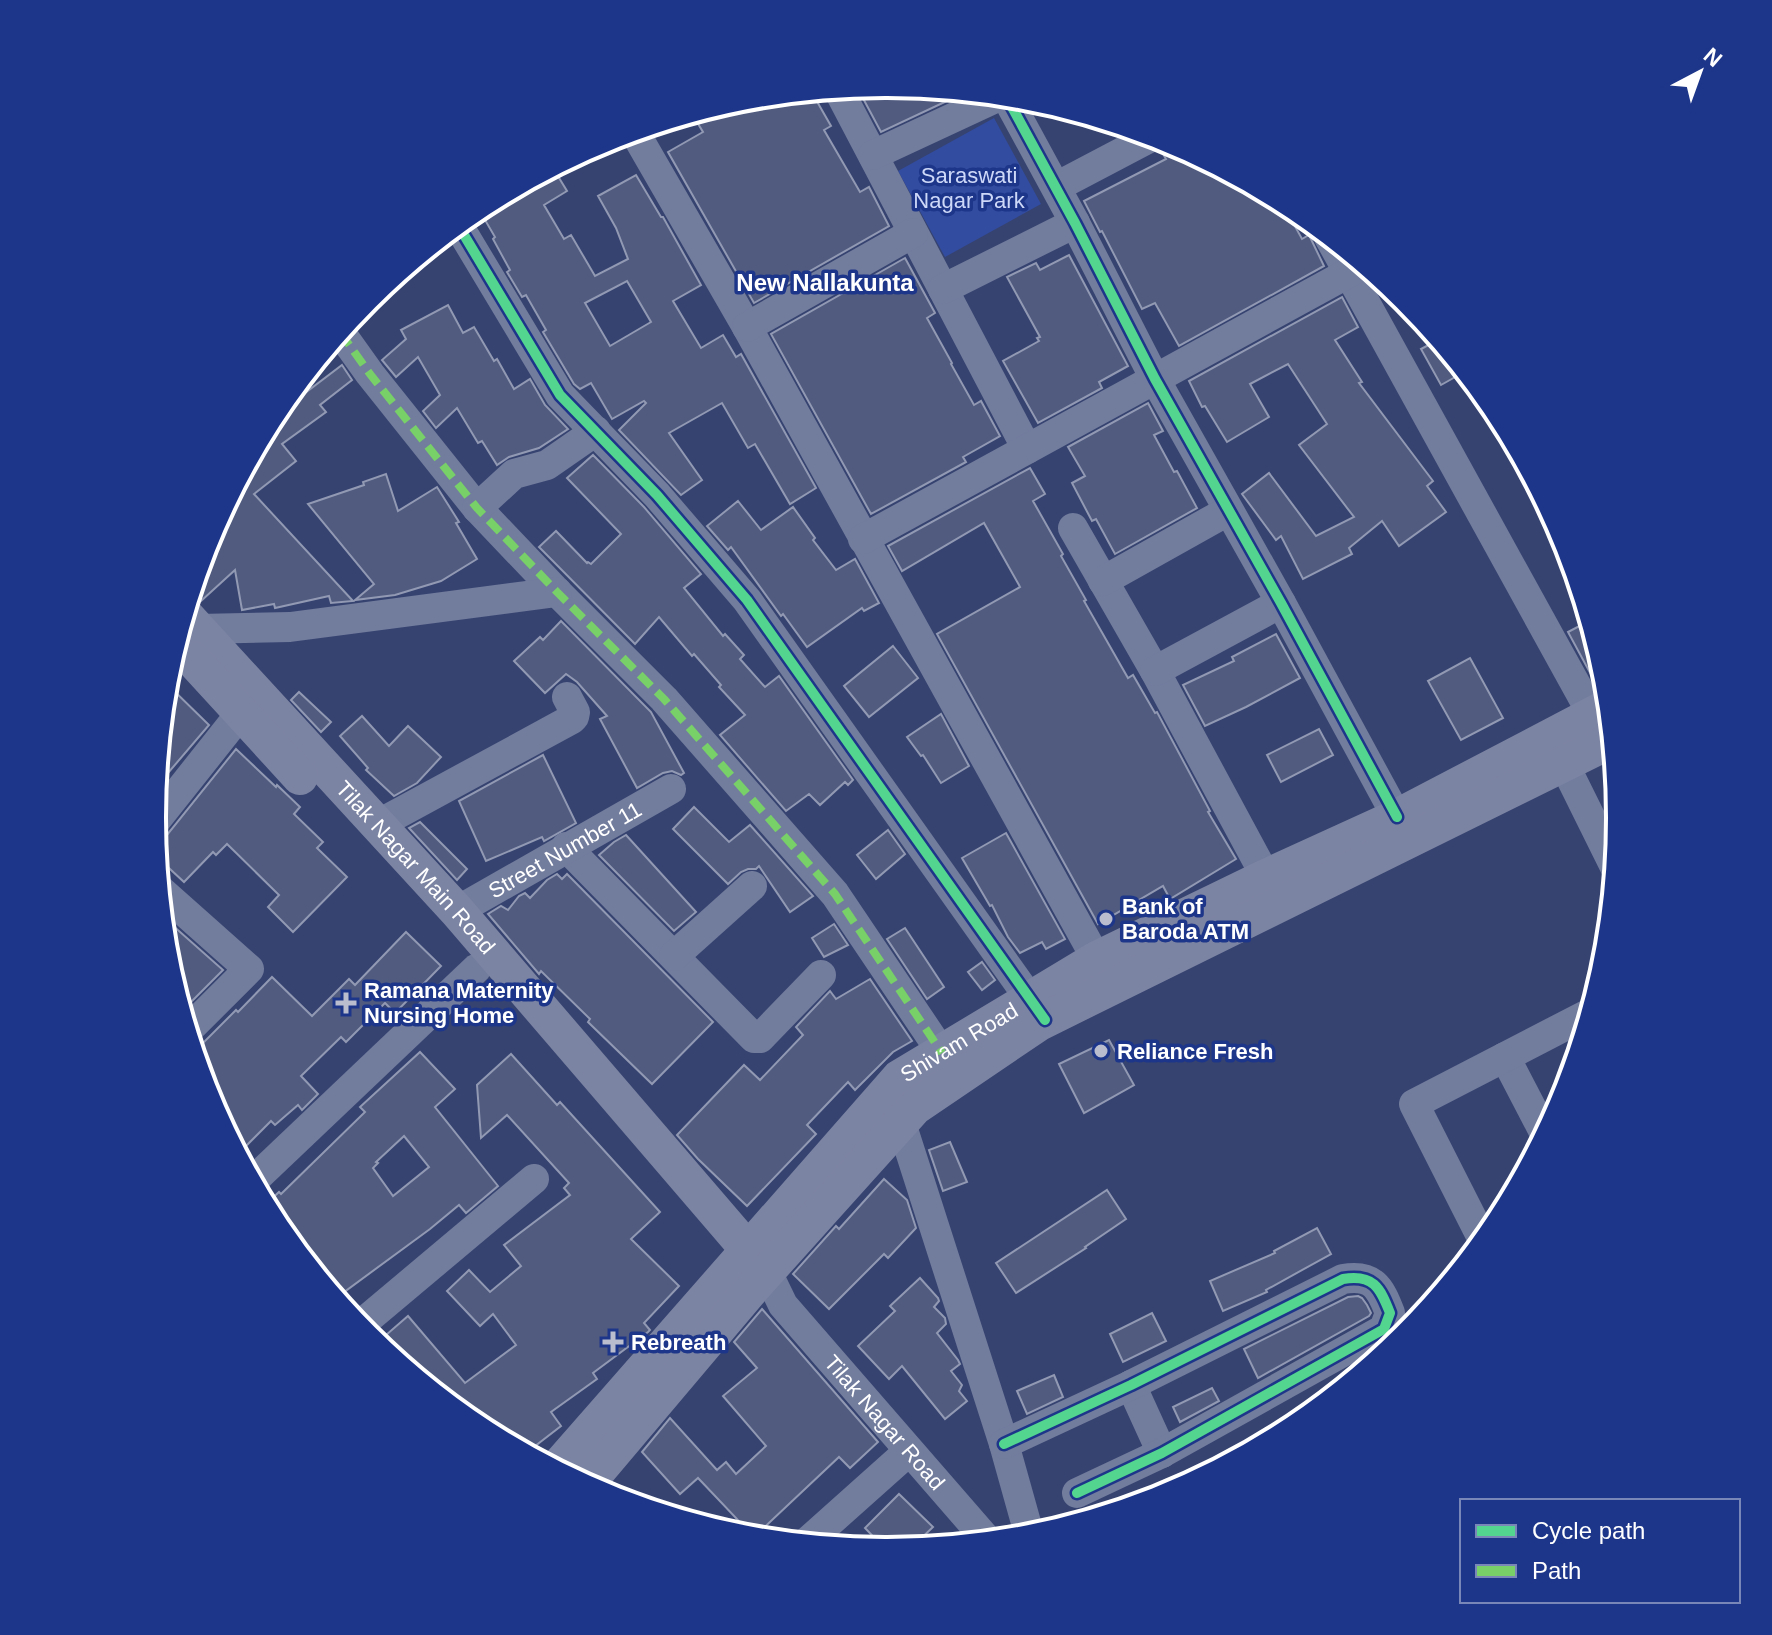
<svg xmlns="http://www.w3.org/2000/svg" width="1772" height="1635" viewBox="0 0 1772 1635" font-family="Helvetica,sans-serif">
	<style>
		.green { fill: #324ca0 }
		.building { fill: #505b7f; stroke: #9199b3; stroke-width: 2; fill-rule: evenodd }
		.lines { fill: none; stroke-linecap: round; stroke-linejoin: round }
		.minor { stroke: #727c9d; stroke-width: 30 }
		.major { stroke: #7c84a3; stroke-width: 36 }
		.quiet { stroke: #78d068; stroke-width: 8; stroke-dasharray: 16 8; stroke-linecap: butt }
		.cycleway-casing { stroke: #1e3689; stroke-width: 15 }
		.cycleway { stroke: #53d58f; stroke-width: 10 }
		.poi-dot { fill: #b9bdcd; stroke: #1e3689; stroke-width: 3 }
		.labels { text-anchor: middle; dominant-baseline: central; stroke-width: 7; stroke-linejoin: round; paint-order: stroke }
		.park-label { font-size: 22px; fill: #cdd8f8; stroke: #1e3689 }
		.street-label { font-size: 22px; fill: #fff; stroke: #1e3689 }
		.poi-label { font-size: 22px; font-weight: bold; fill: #fff; stroke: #1e3689; text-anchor: start }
		.neighbourhood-label { font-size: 24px; font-weight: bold; fill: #fff; stroke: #1e3689 }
		.rim { fill: none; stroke: #fff; stroke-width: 4 }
	</style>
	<rect width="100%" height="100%" fill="#364370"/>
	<polygon class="green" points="994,118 1041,204 945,257 898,171"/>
	<g class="building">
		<polygon points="886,84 899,85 966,92 881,132 857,87"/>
		<polygon points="811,91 831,126 824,130 860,192 869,187 889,226 754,303 668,152 703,132 692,114 743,98"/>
		<polygon points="1174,144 1281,201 1302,239 1309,235 1324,266 1179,346 1155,303 1142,309 1102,231 1100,232 1084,201 1166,159 1162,152"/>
		<path d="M553 168 567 191 544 205 564 239 571 235 595 276 628 259 616 228 598 196 636 175 661 217H663L701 285 673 301 701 348 723 335 736 357 741 354 816 488 790 504 755 444 748 448 722 403 669 433 702 480 681 495 619 430 646 403 644 401 612 419 591 383 580 389 574 384 543 332 546 330 526 295 522 297 507 272 510 270 493 239 495 237 478 208ZM627 281 651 322 610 346 585 303Z"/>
		<polygon points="1069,255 1128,366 1099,382 1102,388 1038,423 1003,361 1039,341 1037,338 1040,337 1007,277 1036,263 1040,270"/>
		<polygon points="905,258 935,313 927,318 952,363 951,364 974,405 981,401 1000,436 963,457 966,462 871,514 771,334"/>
		<polygon points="1342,297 1358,327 1335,340 1362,382 1359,383 1433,481 1427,486 1446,512 1399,546 1382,521 1349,548 1352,554 1303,579 1281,536 1276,540 1242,494 1269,473 1316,536 1354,517 1299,445 1327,424 1288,364 1250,384 1269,417 1227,442 1205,406 1202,407 1189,381"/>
		<polygon points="448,305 463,333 474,327 494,361 497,359 514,389 530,379 545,405 568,429 539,448 509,457 497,465 482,441 478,443 457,408 436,428 423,411 440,395 418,357 396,377 382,360 406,339 401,330"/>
		<polygon points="1438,340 1464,372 1441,385 1421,349"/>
		<polygon points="342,365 352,380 320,405 326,412 282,444 296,461 254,494 353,601 331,603 329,596 275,608 274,604 242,610 235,570 201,601 191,595 209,536 271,419"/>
		<polygon points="1148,403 1163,431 1154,435 1174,472 1177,471 1197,508 1115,554 1096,519 1092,521 1072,483 1085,476 1068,447"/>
		<polygon points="593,455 644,507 701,574 684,588 723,636 725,634 744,655 740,659 765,687 779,676 853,780 848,785 845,782 820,805 809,794 786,811 720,735 745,715 719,687 721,685 694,654 692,656 659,617 635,644 539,547 556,531 587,563 588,562 591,564 621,534 567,478"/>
		<polygon points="1030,468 1045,494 1033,501 1063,554 1061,556 1086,600 1084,601 1128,678 1133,675 1155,713 1157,712 1210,811 1208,812 1236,859 1170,899 1163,886 1098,924 937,634 1020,587 1019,585 984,523 902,571 888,546"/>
		<polygon points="386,474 398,511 437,487 459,522 456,523 477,559 441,581 395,595 355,600 374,584 308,504 364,485 363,482"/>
		<polygon points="738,501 761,530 793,507 815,538 813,540 836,570 855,559 879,603 864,611 862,608 807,647 783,614 781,616 731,547 728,550 707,526"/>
		<polygon points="561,621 651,712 684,773 681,775 672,771 663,773 637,788 600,719 607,716 577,682 566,674 545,693 514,661 540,637 543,640"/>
		<polygon points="1589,621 1606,676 1595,682 1568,632"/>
		<polygon points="1276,634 1300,678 1246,707 1205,726 1183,685 1234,661 1232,657"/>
		<polygon points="893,646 918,678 869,717 844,686"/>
		<polygon points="1470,658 1503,718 1461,740 1428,681"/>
		<polygon points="166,683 209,725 168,773 158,763"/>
		<polygon points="299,692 331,722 321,732 291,700"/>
		<polygon points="941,714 969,766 941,783 923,755 921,756 907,737"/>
		<polygon points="362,716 389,746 408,726 441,757 417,783 394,796 366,770 368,768 340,736"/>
		<polygon points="1319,729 1333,755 1281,782 1267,755"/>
		<polygon points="236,749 276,787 277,785 300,807 294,814 323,842 317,848 347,877 293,932 268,907 279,895 227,844 216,855 213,852 184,882 156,856 155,841 160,840 167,835"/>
		<polygon points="543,755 576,823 544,841 542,837 486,861 459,801"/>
		<polygon points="694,807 729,842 750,825 813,896 790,912 759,866 756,869 748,869 741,872 728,884 673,829"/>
		<polygon points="420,822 467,869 457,880 409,828"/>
		<polygon points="888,830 905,854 876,879 857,855"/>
		<polygon points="1006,833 1065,939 1046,949 1042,942 1020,953 1008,937 992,905 990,906 962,858"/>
		<polygon points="626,835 696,912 674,931 599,855 614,842"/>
		<polygon points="557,874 562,879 567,874 713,1022 652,1084 588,1022 590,1019 541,971 539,974 488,914 501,906 508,910 519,896 525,893 530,898 547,880"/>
		<polygon points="162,916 223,970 188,1005 186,1003 181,1008 167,960"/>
		<polygon points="834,924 848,945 824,957 812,938"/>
		<polygon points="905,928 944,987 927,999 887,939"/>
		<polygon points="406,932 441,966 395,1013 385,1003 346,1042 341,1037 301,1076 318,1094 302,1110 298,1105 275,1125 271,1121 238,1154 208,1098 194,1052 236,1010 238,1012 272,977 312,1016 349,979 355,985"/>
		<polygon points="982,962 995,980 982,990 968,972"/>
		<polygon points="870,979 912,1041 893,1052 855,1090 848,1082 807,1125 816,1134 747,1206 698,1159 677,1135 744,1065 760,1080 803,1035 796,1027 830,991 836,999"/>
		<polygon points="1109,1040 1134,1085 1084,1113 1059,1064"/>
		<path d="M420 1052 455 1089 435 1107 498 1186 466 1213 459 1205 430 1229 336 1298 290 1239 289 1240 276 1225 265 1205 279 1192 281 1194 365 1112 360 1107ZM404 1136 429 1167 393 1196 373 1168 378 1163 376 1162Z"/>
		<polygon points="511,1054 557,1105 560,1102 660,1212 631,1239 679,1286 644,1323 650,1330 648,1332 593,1373 597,1379 551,1412 561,1426 526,1453 478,1427 462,1414 432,1376 426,1381 386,1335 408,1316 465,1383 516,1345 493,1314 480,1326 447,1291 469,1270 490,1292 521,1266 504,1245 570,1195 564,1188 569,1183 507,1115 481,1138 477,1085"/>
		<polygon points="950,1142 967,1182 943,1191 929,1150"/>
		<polygon points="884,1179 907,1200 916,1228 888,1258 884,1254 829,1309 793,1274 836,1226 839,1229"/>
		<polygon points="1107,1190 1126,1219 1085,1247 1086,1248 1016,1293 996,1263"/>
		<polygon points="1317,1228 1331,1254 1266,1290 1267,1292 1223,1311 1210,1281 1275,1253 1274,1251"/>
		<polygon points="920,1278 938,1298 939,1301 934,1307 945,1318 946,1324 937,1333 958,1360 960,1364 951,1371 962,1385 959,1391 967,1401 945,1419 902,1366 889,1379 858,1346 895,1311 890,1306"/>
		<polygon points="1358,1296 1362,1298 1367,1305 1371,1313 1369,1316 1258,1378 1244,1349 1348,1297"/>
		<polygon points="762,1309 878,1442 850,1468 839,1457 754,1537 698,1478 680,1494 642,1452 670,1418 717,1470 726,1462 736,1474 766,1446 723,1396 757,1368 734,1342"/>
		<polygon points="1152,1313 1166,1341 1123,1362 1110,1334"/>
		<polygon points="1054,1375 1063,1397 1027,1414 1017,1391"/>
		<polygon points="1212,1388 1219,1401 1180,1422 1173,1407"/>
		<polygon points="899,1494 933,1527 911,1548 887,1551 865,1528"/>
	</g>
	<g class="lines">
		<g class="minor">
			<polyline points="838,89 1027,449"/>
			<polyline points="1006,96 1075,223 1155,379 1281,603 1397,817"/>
			<polyline points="634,131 747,327 1107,978"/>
			<polyline points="873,155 1002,95"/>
			<polyline points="1056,187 1153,136"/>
			<polyline points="458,225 560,395 657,495 747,600 1042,1016"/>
			<polyline points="1329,237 1602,732"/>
			<polyline points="943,289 1075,223"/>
			<polyline points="747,327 913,233"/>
			<polyline points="340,332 370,374 477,508 557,592 664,699 835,894 942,1053"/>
			<polyline points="477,508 514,474 547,465 596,431"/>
			<polyline points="1073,528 1155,671 1266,877"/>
			<polyline points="863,539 1363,265"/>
			<polyline points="1103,581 1228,511"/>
			<polyline points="198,629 290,627 557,592"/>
			<polyline points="1155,671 1281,603"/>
			<polyline points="1564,764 1615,867"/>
			<polyline points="153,824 241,713 257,695"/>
			<polyline points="377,825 572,719 574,717 575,712 567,697"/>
			<polyline points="566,847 754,1038 760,1038 821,975"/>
			<polyline points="160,890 249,969 188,1030"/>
			<path id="s1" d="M457 911 671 789"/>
			<polyline points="674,956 752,886"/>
			<polyline points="1505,1057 1545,1134"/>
			<polyline points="901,1123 1004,1444 1030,1537"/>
			<polyline points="253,1181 476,969"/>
			<polyline points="1483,1240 1414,1104 1590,1013"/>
			<path id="s2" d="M767 1272 783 1305 988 1541"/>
			<polyline points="359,1326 534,1179"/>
			<polyline points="1131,1385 1162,1453"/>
			<path d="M1004 1444 1131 1385 1343 1279C1373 1274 1380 1287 1390 1313L1384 1329 1162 1453 1077 1493"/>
			<polyline points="806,1543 909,1451"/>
		</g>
		<g class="major">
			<path id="s3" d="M185 615 457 911 762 1266"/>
			<polyline points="192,659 300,777"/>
			<path id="s4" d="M556 1469 899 1078 1097 959 1266 877 1397 817 1609 706"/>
			<polyline points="586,1485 754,1286 915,1107 1039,1023 1612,740"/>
		</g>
		<polyline class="quiet" points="340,332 370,374 477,508 557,592 664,699 835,894 942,1053"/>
		<g class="cycleway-casing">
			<g id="cycleway">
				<polyline points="1006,96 1075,223 1155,379 1281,603 1397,817"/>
				<polyline points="458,225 560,395 657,495 747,600 1045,1020"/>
				<path d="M1004 1444 1131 1385 1343 1279C1373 1274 1380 1287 1390 1313L1384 1329 1162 1453 1077 1493"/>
			</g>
		</g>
		<use href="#cycleway" class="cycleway"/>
	</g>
	<g class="poi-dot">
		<circle cx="1106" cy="919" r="8"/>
		<path d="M342 991h8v8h8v8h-8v8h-8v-8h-8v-8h8z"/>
		<circle cx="1101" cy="1051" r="8"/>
		<path d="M609 1330h8v8h8v8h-8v8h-8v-8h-8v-8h8z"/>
	</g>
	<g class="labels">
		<g class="park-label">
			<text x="969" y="175">Saraswati<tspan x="969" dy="25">Nagar Park</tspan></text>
		</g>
		<g class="street-label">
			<text stroke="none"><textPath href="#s1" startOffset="124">Street Number 11</textPath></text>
			<text stroke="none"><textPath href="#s3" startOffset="342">Tilak Nagar Main Road</textPath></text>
			<text stroke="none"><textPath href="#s4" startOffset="590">Shivam Road</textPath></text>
			<text stroke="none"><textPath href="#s2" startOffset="192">Tilak Nagar Road</textPath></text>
		</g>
		<g class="poi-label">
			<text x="1122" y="906">Bank of<tspan x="1122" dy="25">Baroda ATM</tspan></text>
			<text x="364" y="990">Ramana Maternity<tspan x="364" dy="25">Nursing Home</tspan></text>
			<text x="1117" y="1051">Reliance Fresh</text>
			<text x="631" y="1342">Rebreath</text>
		</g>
		<g class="neighbourhood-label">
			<text x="825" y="282">New Nallakunta</text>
		</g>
	</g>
	<path d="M0 0H1772V1635H0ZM885 98H887A719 719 0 0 1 1606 817V818A719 719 0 0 1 887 1537H885A719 719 0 0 1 166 818V817A719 719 0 0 1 885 98Z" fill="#1e3689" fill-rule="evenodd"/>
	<path class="rim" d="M885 98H887A719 719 0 0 1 1606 817V818A719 719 0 0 1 887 1537H885A719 719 0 0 1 166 818V817A719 719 0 0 1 885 98Z"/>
	<rect x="1460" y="1499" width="280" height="104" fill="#1e3689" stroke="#7886b8" stroke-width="2"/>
	<rect x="1476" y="1525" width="40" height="12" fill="#53d58f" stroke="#7886b8" stroke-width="2"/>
	<text x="1532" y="1539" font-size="24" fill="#ffffff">Cycle path</text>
	<rect x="1476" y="1565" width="40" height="12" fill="#78d068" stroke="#7886b8" stroke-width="2"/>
	<text x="1532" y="1579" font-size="24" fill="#ffffff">Path</text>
	<g transform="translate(1700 72) rotate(41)" stroke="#1e3689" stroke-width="6" paint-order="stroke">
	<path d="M0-6L14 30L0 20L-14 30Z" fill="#ffffff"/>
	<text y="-12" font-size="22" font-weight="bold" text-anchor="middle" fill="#ffffff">N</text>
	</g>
</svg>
